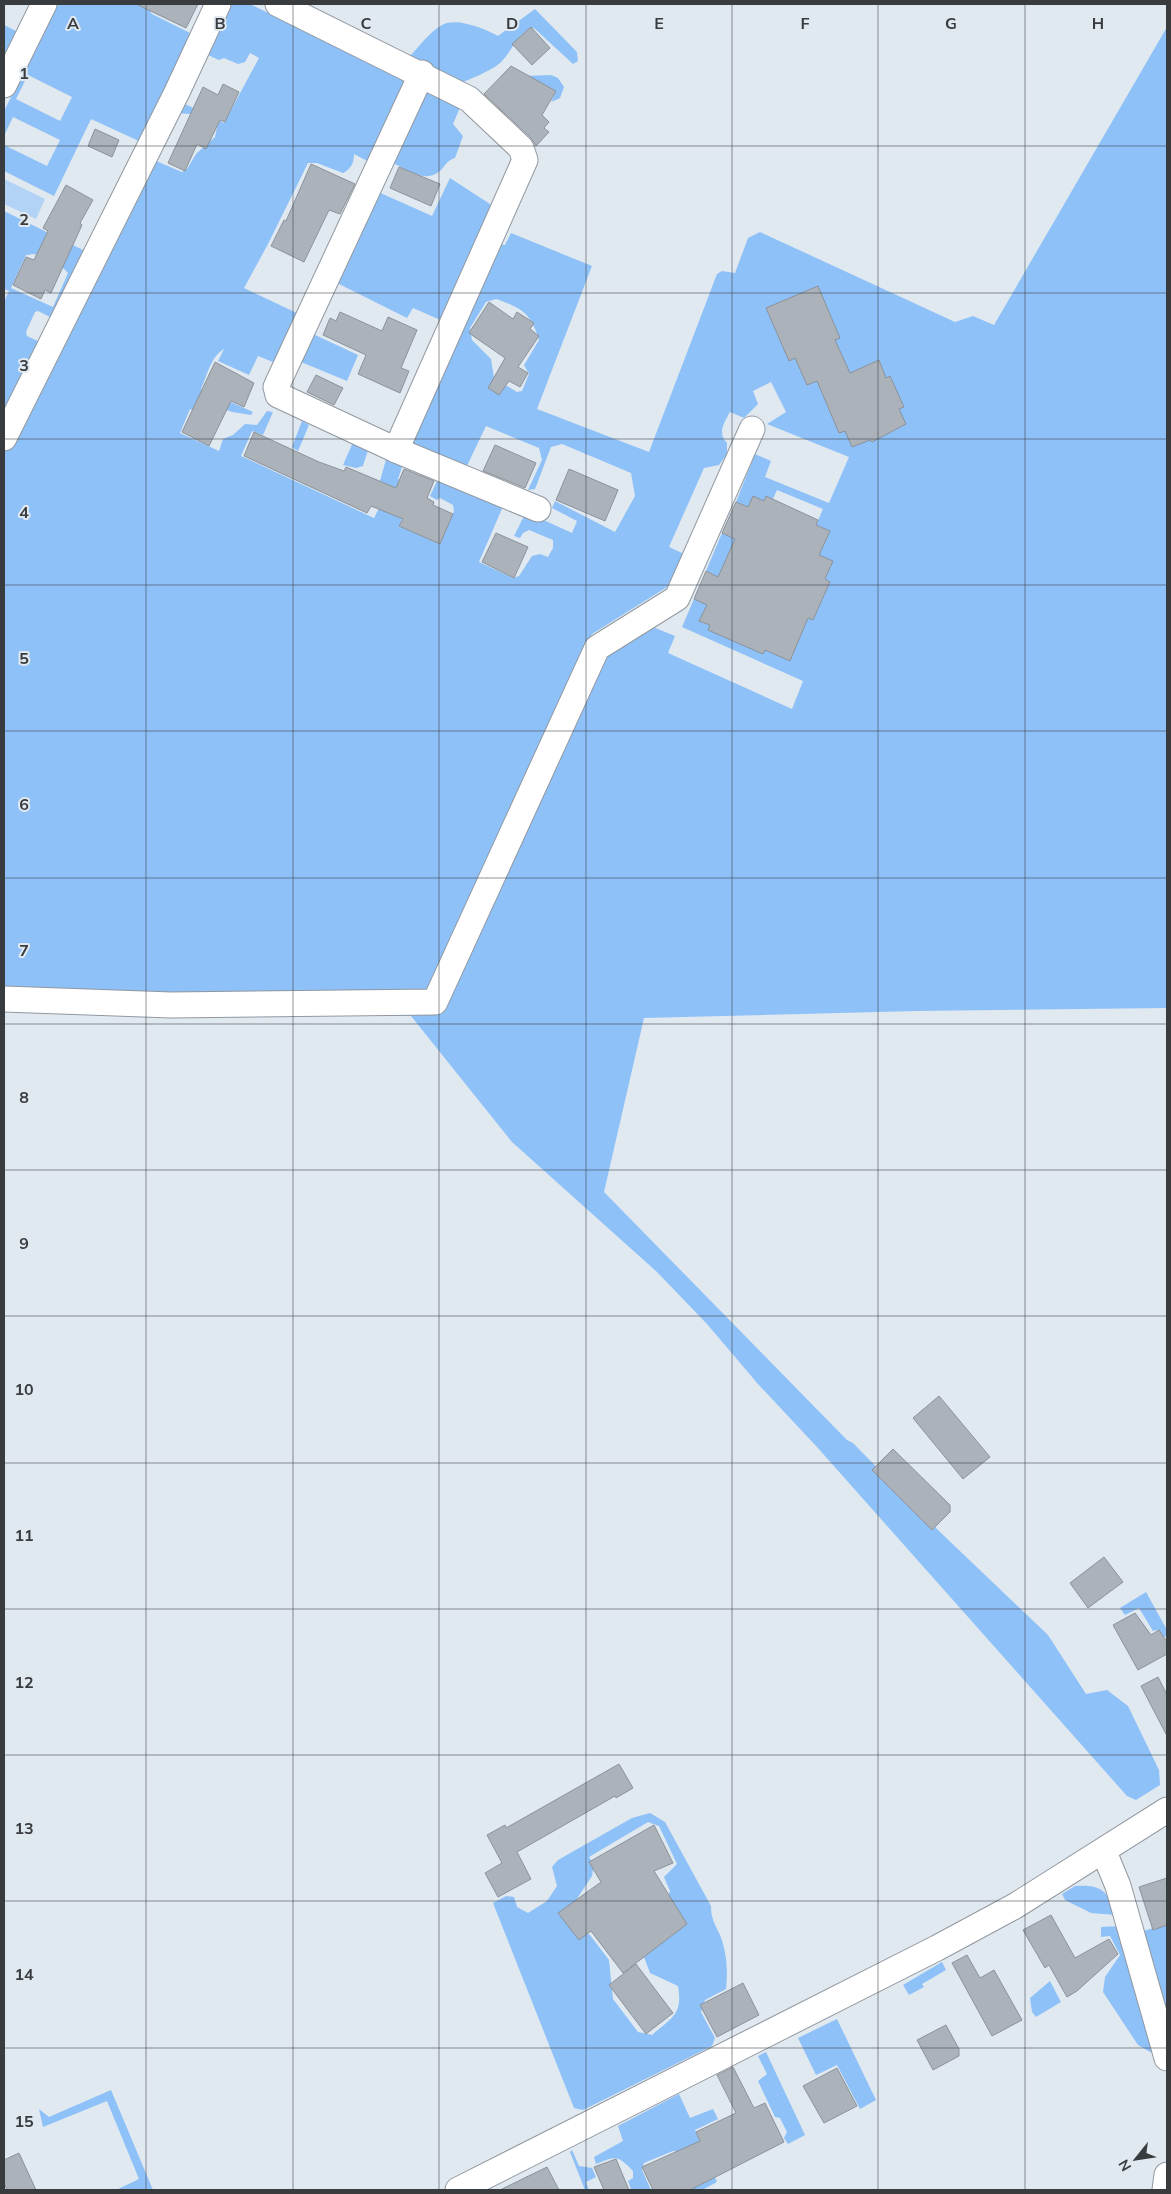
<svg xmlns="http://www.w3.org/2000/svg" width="1171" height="2194" viewBox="0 0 1171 2194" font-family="Mulish,sans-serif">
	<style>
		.green { fill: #8ec1f8; fill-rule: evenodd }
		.water { fill: #b2d2f6 }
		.building { fill: #abb2ba; stroke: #8b929a }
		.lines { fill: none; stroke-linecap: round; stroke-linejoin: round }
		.minor-casing { stroke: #9198a0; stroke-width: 27 }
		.minor { stroke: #fff; stroke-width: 25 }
		.grid { fill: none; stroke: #393c3f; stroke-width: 1; stroke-opacity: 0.55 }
		.grid-label { font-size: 16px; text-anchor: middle; font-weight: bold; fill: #393c3f; stroke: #e0e8f0; stroke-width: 4; stroke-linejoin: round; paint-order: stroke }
	</style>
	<rect width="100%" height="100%" fill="#e0e8f0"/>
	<g class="green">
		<path d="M58 4H144L152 14 190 33 192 39 141 142 91 119 54 196 4 171V145L47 166 60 140 13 117 4 136V111ZM28 75 72 97 60 121 16 99Z"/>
		<path d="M228 4H250L409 82 371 163 354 154C354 163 351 169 343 173L317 163H308L268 244 244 288 301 315 278 364 258 356 249 375 218 361 224 349C211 356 207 376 201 389L253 412 251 415 232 412 213 405 220 423 190 409 180 433 219 451 223 439 233 435 245 424 257 425 267 411 273 412 263 435 252 431 241 456 374 518 387 492 386 486 380 481 387 456 403 464 398 479 424 492 408 505 399 526 440 544 454 511 453 505 440 498 437 500 430 496 439 477 504 504 479 562 513 578 519 576 532 556 540 554 548 557 553 548V540L529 530 523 533 520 538 514 536 526 512 572 533 577 521 552 508 555 501 615 532 635 496 631 473 562 444 551 447 535 489 528 490 542 460 539 448 486 426 464 472 412 445 411 432 500 244 505 245 511 233 592 266 537 409 649 452 717 274 722 271 735 273 748 238 760 232 955 322 973 316 994 325 1167 27V1008L916 1011 644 1018 604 1192 847 1440 853 1443 940 1532 1048 1635 1086 1694 1107 1690 1128 1706 1159 1770 1160 1785 1136 1800 1127 1796 817 1447 758 1384 707 1324 657 1272 512 1142 411 1016 141 1012 4 1007V444L149 158 182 172 187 169 196 154 215 137 217 127C211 122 203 117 195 115 188 113 183 115 175 111L179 101 224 123 259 58 250 53 245 62 238 64 224 58 219 60 208 55ZM496 299C522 308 531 313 539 340L524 365 529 374 522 391 517 392 494 378 491 359 472 340 470 328 486 302ZM771 382 786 412 767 424 849 457 829 503 765 477 771 461 755 454 736 502 748 507 764 501 766 496 773 499 777 490 823 509 816 525 819 555 832 561 825 579 830 582 813 620 808 618 790 660 700 621 708 604 694 599 682 627 803 681 792 709 668 653 675 636 653 627 604 654 442 966 592 634 667 587 684 554 669 547 704 468 719 465 727 454V443C717 433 724 423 730 412L744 418 758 404 753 391Z"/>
		<path d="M535 9 577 52 578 61 573 64 534 28C517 32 513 50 502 61 494 70 472 78 461 83L409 57C419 47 430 31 442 25 457 17 485 29 498 36Z"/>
		<polygon points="4,25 18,32 4,60"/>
		<polygon points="551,75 558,78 564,87 560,98 551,102 556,91 545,85 540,93 523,76"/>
		<path d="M421 87 462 103 453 124 463 136 455 158C447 160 445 166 440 171 425 184 406 169 391 162Z"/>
		<polygon points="450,178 496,208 445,322 413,308 407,318 335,282 376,191 432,216"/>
		<path d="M4 211 87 252 54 319 38 311 35 312 26 332 27 336 44 344 4 424V302L9 291 4 289ZM34 254C46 258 60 263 68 273L53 307 11 288 26 255Z"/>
		<polygon points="313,334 358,355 347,381 301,362"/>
		<polygon points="302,421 309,425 298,451 292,447"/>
		<polygon points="354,440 369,447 363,466 356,468 343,465"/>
		<polygon points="722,533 735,539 718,577 706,571"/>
		<polygon points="1146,1592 1167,1630 1167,1635 1163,1638 1157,1630 1153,1631 1139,1608 1125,1615 1120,1608"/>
		<path d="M650 1813 665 1822 711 1906C711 1919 715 1924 720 1935 727 1953 728 1971 726 1989L705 2000 701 2012 715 2038 712 2046 583 2110 574 2108 493 1903 506 1896 514 1897 517 1907 528 1913 547 1901 557 1886 552 1867 558 1860 632 1818ZM648 1822 659 1826 677 1864 664 1877 670 1891 665 1903 663 1936 644 1957 650 1973 678 1986C683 2015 672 2017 652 2035L638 2032 613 1999 609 1960 590 1935 572 1925 568 1912 592 1876 594 1865 589 1857Z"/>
		<path d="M1075 1886C1101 1884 1108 1891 1116 1915L1091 1913 1065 1900 1062 1894Z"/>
		<polygon points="1167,1924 1167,2047 1152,2053 1138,2045 1103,1992 1105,1977 1120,1955 1110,1936 1101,1937 1101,1927 1120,1926 1140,1932"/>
		<polygon points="942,1962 946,1970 922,1984 924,1987 909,1995 903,1985"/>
		<polygon points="1050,1981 1061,2002 1036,2017 1032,2012 1030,1998"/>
		<polygon points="837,2019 876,2100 860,2109 837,2065 816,2075 798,2038"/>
		<polygon points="766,2052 805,2135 788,2144 784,2138 787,2132 780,2118 775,2117 758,2081 767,2074 758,2056"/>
		<polygon points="111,2090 153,2190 116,2190 139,2179 107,2101 43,2127 39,2109 49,2117"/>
		<path d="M679 2094 690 2118 713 2109 718 2119 695 2130 717 2182 702 2190H692L681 2152 673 2151 644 2163 642 2170 651 2190 631 2189 628 2181 633 2178V2171C617 2155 617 2156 596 2164L594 2157 623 2141 618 2126Z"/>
		<polygon points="572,2150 579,2166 592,2168 596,2177 586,2182 589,2190 585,2190 570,2152"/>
	</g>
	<polygon class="water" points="4,179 45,199 36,219 4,204"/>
	<g class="building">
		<polygon points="136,4 198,4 186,28"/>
		<polygon points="531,27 550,48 532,65 512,44"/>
		<polygon points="511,66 556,91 542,115 549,122 544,128 549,132 536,146 531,138 484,94"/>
		<polygon points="223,84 239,92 225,122 220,120 206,149 197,144 185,171 168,163 203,87 218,95"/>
		<polygon points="95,129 119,140 112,157 88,146"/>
		<polygon points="311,164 355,184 340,214 329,210 304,262 271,246 284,220 286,221"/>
		<polygon points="399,167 440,184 431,206 390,188"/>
		<polygon points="66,185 93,200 80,223 82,225 51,293 45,290 41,299 13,285 26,257 34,260 48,231 43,228"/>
		<polygon points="818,286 840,338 835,340 850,373 879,360 886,378 890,376 904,407 899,409 906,424 872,442 870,440 852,447 845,431 839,433 817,381 807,385 795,358 789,361 766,308"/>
		<polygon points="489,302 513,319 517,312 534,323 530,329 539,336 518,367 528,373 520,387 509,381 499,395 488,388 505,358 469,333"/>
		<polygon points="340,312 382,331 388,317 417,330 401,368 409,371 400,393 358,374 366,355 323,335 330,318 336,321"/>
		<polygon points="215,362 254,383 244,407 231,401 209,446 182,432"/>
		<polygon points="316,375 343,388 334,405 307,392"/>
		<polygon points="254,432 319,462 344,471 346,467 396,488 404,469 434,481 427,498 434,502 433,505 453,514 440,544 399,526 403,519 371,506 367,513 244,456"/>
		<polygon points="495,445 536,463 525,488 483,471"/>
		<polygon points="569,469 618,490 605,521 556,500"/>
		<polygon points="753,496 764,501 766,496 818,520 816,525 830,531 819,555 833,561 825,579 830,582 813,620 808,618 790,661 765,650 763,654 708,630 710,625 699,621 707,605 694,599 706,571 718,577 735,539 722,533 736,502 748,507"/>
		<polygon points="496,533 528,547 514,578 482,562"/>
		<polygon points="939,1396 990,1457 963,1479 913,1418"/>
		<polygon points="893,1449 950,1505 950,1512 932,1530 872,1470"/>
		<polygon points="1104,1557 1123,1582 1088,1608 1070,1583"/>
		<polygon points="1135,1613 1151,1635 1159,1630 1167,1642 1167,1654 1138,1670 1113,1625"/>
		<polygon points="1158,1677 1167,1695 1167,1736 1141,1686"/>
		<polygon points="619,1764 633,1788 616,1798 615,1796 517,1852 531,1879 498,1897 485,1873 502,1863 487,1835 505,1825 506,1828"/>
		<polygon points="654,1825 673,1863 654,1871 687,1924 623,1973 591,1931 579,1940 558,1913 601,1882 589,1862"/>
		<polygon points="1167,1878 1167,1925 1153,1930 1139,1887"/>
		<polygon points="1051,1915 1075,1958 1109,1939 1118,1954 1077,1991 1067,1997 1049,1965 1045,1968 1023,1930"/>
		<polygon points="967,1955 980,1978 994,1970 1022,2020 992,2036 952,1963"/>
		<polygon points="636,1964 673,2013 646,2034 609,1985"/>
		<polygon points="743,1983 759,2015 717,2037 700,2005"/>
		<polygon points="946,2025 959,2049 959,2056 933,2070 917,2040"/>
		<polygon points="733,2067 754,2108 765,2103 784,2142 690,2190 653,2190 642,2167 700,2141 696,2132 736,2113 717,2075"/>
		<polygon points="837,2068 857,2106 824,2123 803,2086"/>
		<polygon points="19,2153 36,2190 7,2190 4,2183 4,2160"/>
		<polygon points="616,2159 629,2190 604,2190 594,2167"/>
		<polygon points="547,2167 559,2190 500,2190"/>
	</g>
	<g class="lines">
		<g class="minor-casing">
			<g id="minor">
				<polyline points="278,4 469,99 521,148 525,160 396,450"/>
				<polyline points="422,73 276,387 278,395 396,450 538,509"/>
				<polyline points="4,85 44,4"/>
				<polyline points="4,438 177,92 218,4"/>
				<polyline points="4,999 171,1005 435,1002 597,648 677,598 752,429"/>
				<polyline points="1104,1852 1118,1886 1167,2058"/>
				<polyline points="458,2190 937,1948 1015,1906 1167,1810"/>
				<polyline points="1165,2190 1167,2175"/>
			</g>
		</g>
		<use href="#minor" class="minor"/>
	</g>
	<path class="grid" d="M146 4V2190M293 4V2190M439 4V2190M586 4V2190M732 4V2190M878 4V2190M1025 4V2190M4 146H1167M4 293H1167M4 439H1167M4 585H1167M4 731H1167M4 878H1167M4 1024H1167M4 1170H1167M4 1316H1167M4 1463H1167M4 1609H1167M4 1755H1167M4 1901H1167M4 2048H1167"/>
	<g class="grid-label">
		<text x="73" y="29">A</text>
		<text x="220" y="29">B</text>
		<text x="366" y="29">C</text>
		<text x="512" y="29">D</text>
		<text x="659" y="29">E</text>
		<text x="805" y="29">F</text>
		<text x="951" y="29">G</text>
		<text x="1098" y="29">H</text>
		<text x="24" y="79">1</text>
		<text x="24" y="225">2</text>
		<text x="24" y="371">3</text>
		<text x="24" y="518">4</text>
		<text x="24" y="664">5</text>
		<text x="24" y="810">6</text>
		<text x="24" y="956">7</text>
		<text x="24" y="1103">8</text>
		<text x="24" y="1249">9</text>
		<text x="24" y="1395">10</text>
		<text x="24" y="1541">11</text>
		<text x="24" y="1688">12</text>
		<text x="24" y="1834">13</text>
		<text x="24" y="1980">14</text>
		<text x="24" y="2127">15</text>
	</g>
	<rect width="1171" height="2194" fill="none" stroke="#393c3f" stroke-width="10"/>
	<g transform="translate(1136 2159) rotate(240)" stroke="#e0e8f0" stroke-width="4" paint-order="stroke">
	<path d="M0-4L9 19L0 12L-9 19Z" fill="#393c3f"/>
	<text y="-8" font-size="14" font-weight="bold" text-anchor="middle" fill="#393c3f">N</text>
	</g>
</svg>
